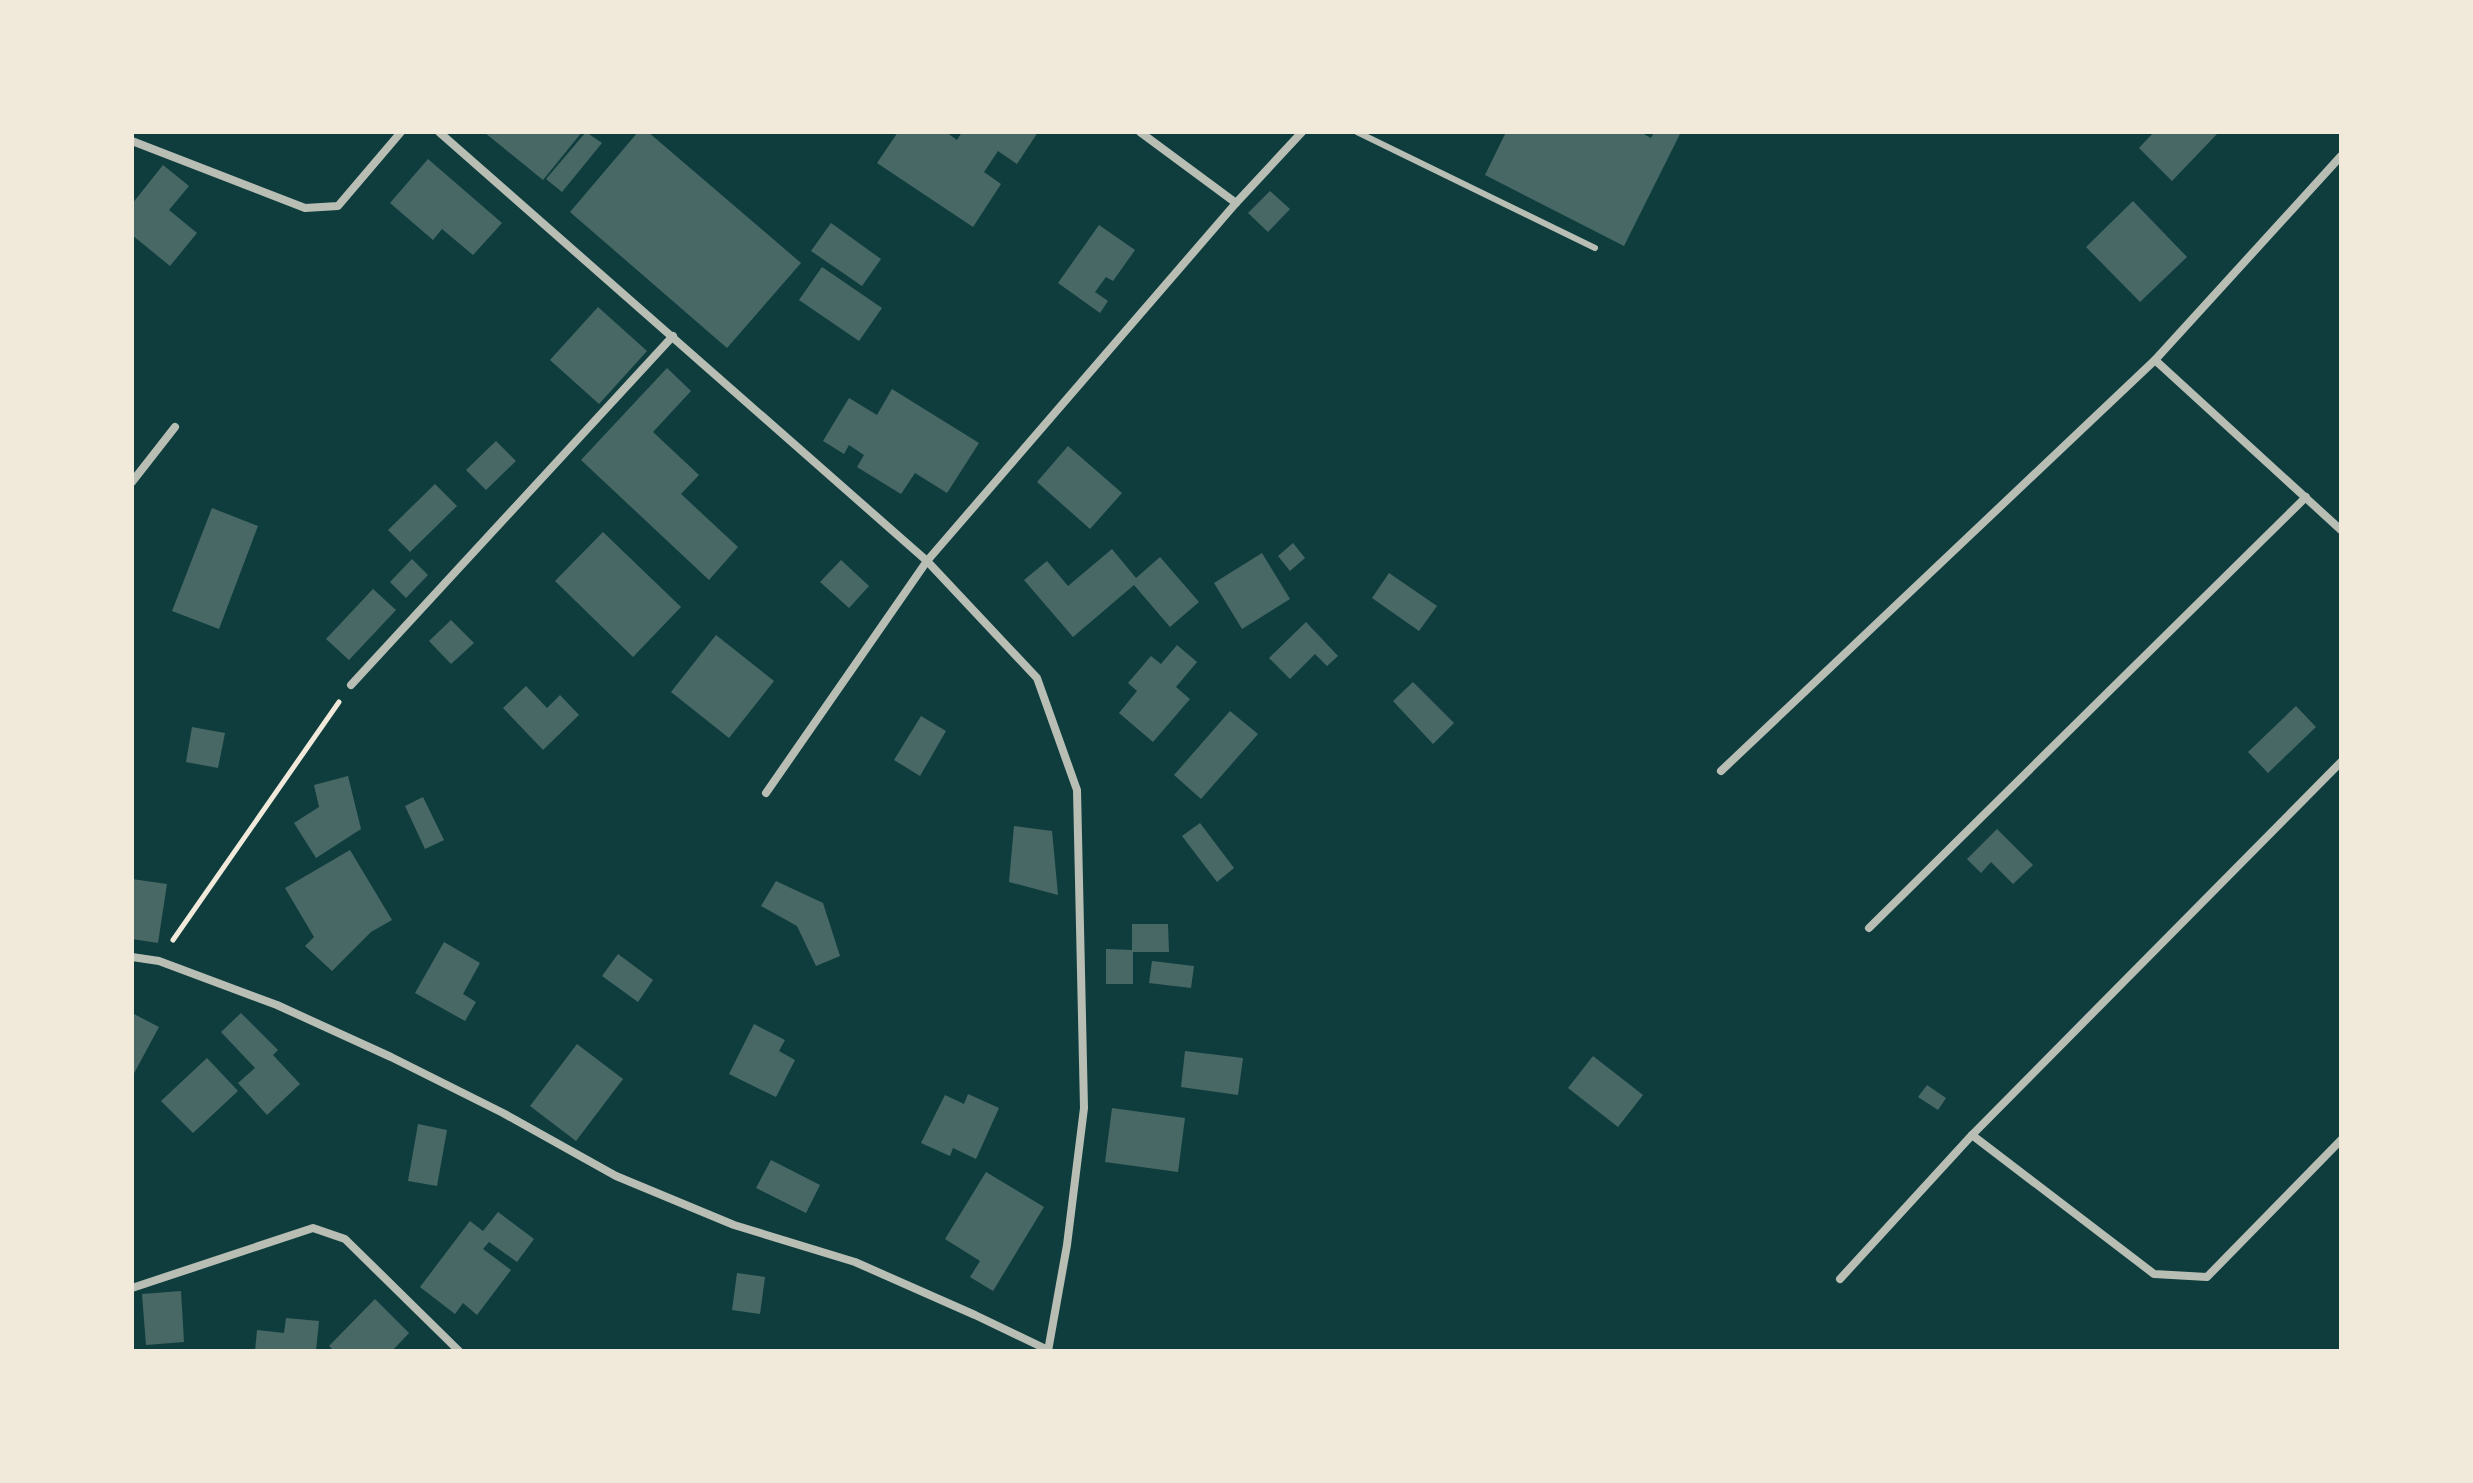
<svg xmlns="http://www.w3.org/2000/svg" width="2473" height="1483" viewBox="0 0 2473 1483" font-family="'Work Sans',sans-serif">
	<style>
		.building { fill: #486865 }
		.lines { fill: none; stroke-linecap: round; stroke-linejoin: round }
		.path { stroke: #f1e9da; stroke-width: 5 }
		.service { stroke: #b8beb3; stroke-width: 6 }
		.minor { stroke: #b8beb3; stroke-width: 8 }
	</style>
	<rect width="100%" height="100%" fill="#0f3d3e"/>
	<g class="building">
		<polygon points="484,132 582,132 543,180"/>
		<polygon points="586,132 602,143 562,192 546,179"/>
		<polygon points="638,132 648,132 801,263 727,348 570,212"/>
		<polygon points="898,132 946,132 957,140 962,132 1038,132 1017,164 998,151 984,172 1001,184 973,227 877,163"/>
		<polygon points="1506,132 1640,132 1651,138 1654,132 1681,132 1624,246 1485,175"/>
		<polygon points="2154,132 2216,132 2217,134 2172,181 2139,148"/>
		<polygon points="428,159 502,223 473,255 442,229 433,240 390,203"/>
		<polygon points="163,165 189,186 169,210 197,233 170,266 132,235 132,204"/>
		<polygon points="1270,191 1290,209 1268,232 1248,213"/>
		<polygon points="2133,201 2187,257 2140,302 2086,247"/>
		<polygon points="831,223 881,259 862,286 811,251"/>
		<polygon points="1099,225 1135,250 1113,281 1106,277 1095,292 1108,301 1100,313 1058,283"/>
		<polygon points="822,267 882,308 859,341 799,300"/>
		<polygon points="598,307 647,351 599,404 550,360"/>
		<polygon points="667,368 691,391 653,432 699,475 681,494 738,547 709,580 581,460"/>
		<polygon points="892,389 979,443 947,493 915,473 901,494 857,467 864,455 849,445 844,454 823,441 849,398 877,415"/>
		<polygon points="496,441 516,461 486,490 466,470"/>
		<polygon points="1068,446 1122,493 1090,529 1037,482"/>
		<polygon points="435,484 457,506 410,552 388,530"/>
		<polygon points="212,508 258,526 219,629 172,611"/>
		<polygon points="603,532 681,607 633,657 555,581"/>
		<polygon points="1293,543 1305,558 1290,571 1278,556"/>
		<polygon points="1112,549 1136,578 1160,557 1199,602 1170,627 1134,585 1073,637 1024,580 1047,561 1068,586"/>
		<polygon points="1262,553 1290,599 1242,629 1214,583"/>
		<polygon points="412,559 428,575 406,598 390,582"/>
		<polygon points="841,560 869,586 849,608 820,582"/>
		<polygon points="1389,573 1437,606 1419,631 1372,598"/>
		<polygon points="373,589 396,610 349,660 326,639"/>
		<polygon points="451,620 474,643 451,664 429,641"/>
		<polygon points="1306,622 1338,656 1327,666 1315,654 1290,679 1269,658"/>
		<polygon points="716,635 774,681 729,738 671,692"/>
		<polygon points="1177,645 1197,662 1176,687 1190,699 1153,742 1119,713 1137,691 1128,683 1151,656 1161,664"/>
		<polygon points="1413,682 1454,723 1433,744 1393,701"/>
		<polygon points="526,686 547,708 560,695 579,715 543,750 503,708"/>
		<polygon points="2296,706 2316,727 2268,773 2248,752"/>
		<polygon points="1230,711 1258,734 1201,799 1174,775"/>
		<polygon points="921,716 946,731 920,776 894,760"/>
		<polygon points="192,727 225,733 218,768 186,762"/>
		<polygon points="348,776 361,829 316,858 294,823 319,807 314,785"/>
		<polygon points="423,797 444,840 425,849 405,806"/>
		<polygon points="1200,823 1234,868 1217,882 1182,836"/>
		<polygon points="1014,826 1052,831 1058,895 1009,882"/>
		<polygon points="1997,829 2033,865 2013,884 1991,862 1981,873 1967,859"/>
		<polygon points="350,850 392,920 371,932 332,971 305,946 314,937 285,888"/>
		<polygon points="132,879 167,884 158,943 132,939"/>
		<polygon points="776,881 823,903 840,956 816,966 797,926 761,906"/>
		<polygon points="1132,924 1168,924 1169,952 1133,952 1133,984 1106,984 1106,949 1132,950"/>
		<polygon points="444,942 480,963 463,994 476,1002 465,1021 415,993"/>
		<polygon points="618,954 653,980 638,1002 602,976"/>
		<polygon points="1152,961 1194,966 1191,988 1149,983"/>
		<polygon points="132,1013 159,1027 132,1077"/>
		<polygon points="241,1013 278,1050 273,1055 300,1084 267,1115 238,1083 255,1068 221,1032"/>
		<polygon points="754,1024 785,1040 779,1051 795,1060 776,1097 729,1074"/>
		<polygon points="577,1044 623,1079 576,1141 530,1106"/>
		<polygon points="1185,1051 1243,1058 1238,1095 1181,1087"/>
		<polygon points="1593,1056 1643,1095 1618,1127 1568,1088"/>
		<polygon points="207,1058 238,1091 193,1133 161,1101"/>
		<polygon points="1927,1085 1946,1098 1938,1110 1918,1097"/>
		<polygon points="968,1094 999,1108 976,1159 953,1148 950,1156 921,1143 945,1095 964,1104"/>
		<polygon points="1112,1108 1185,1118 1178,1172 1105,1162"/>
		<polygon points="418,1124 447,1130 437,1186 408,1181"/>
		<polygon points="771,1160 820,1185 806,1213 756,1188"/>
		<polygon points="986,1172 1044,1207 993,1291 970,1277 980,1261 945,1239"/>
		<polygon points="498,1212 534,1239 517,1262 489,1242 483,1249 511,1270 477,1315 463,1303 455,1314 420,1287 470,1221 483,1231"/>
		<polygon points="737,1273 765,1277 760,1314 732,1310"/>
		<polygon points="181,1291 184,1342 146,1345 142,1294"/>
		<polygon points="375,1299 409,1333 392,1351 334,1351 329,1346"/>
		<polygon points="286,1318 319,1321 316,1351 255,1351 257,1330 284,1333"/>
	</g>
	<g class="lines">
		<polyline class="path" points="173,940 339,702"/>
		<polyline class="service" points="1357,132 1595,248"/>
		<g class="minor">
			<polyline points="439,132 927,561 1037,678 1077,790 1084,1108 1067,1245 1048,1351"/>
			<polyline points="1140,132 1236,203"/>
			<polyline points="132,141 305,208 338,206 401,132"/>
			<polyline points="2341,156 2155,360 2341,530"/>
			<polyline points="132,482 175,427"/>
			<polyline points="351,685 673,336"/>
			<polyline points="1721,771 2155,360"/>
			<polyline points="766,793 927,561 1236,203 1302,132"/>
			<polyline points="1869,928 2306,497"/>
			<polyline points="132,957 159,961 277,1005 391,1057 503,1113 616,1176 734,1225 855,1262 975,1315 1048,1350"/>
			<polyline points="1972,1135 2154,1274 2207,1277 2341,1140"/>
			<polyline points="1840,1279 1972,1135 2341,762"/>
			<polyline points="132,1288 313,1228 345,1239 459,1351"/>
		</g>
	</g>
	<rect width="2473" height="1483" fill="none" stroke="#f1e9da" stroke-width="268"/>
</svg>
